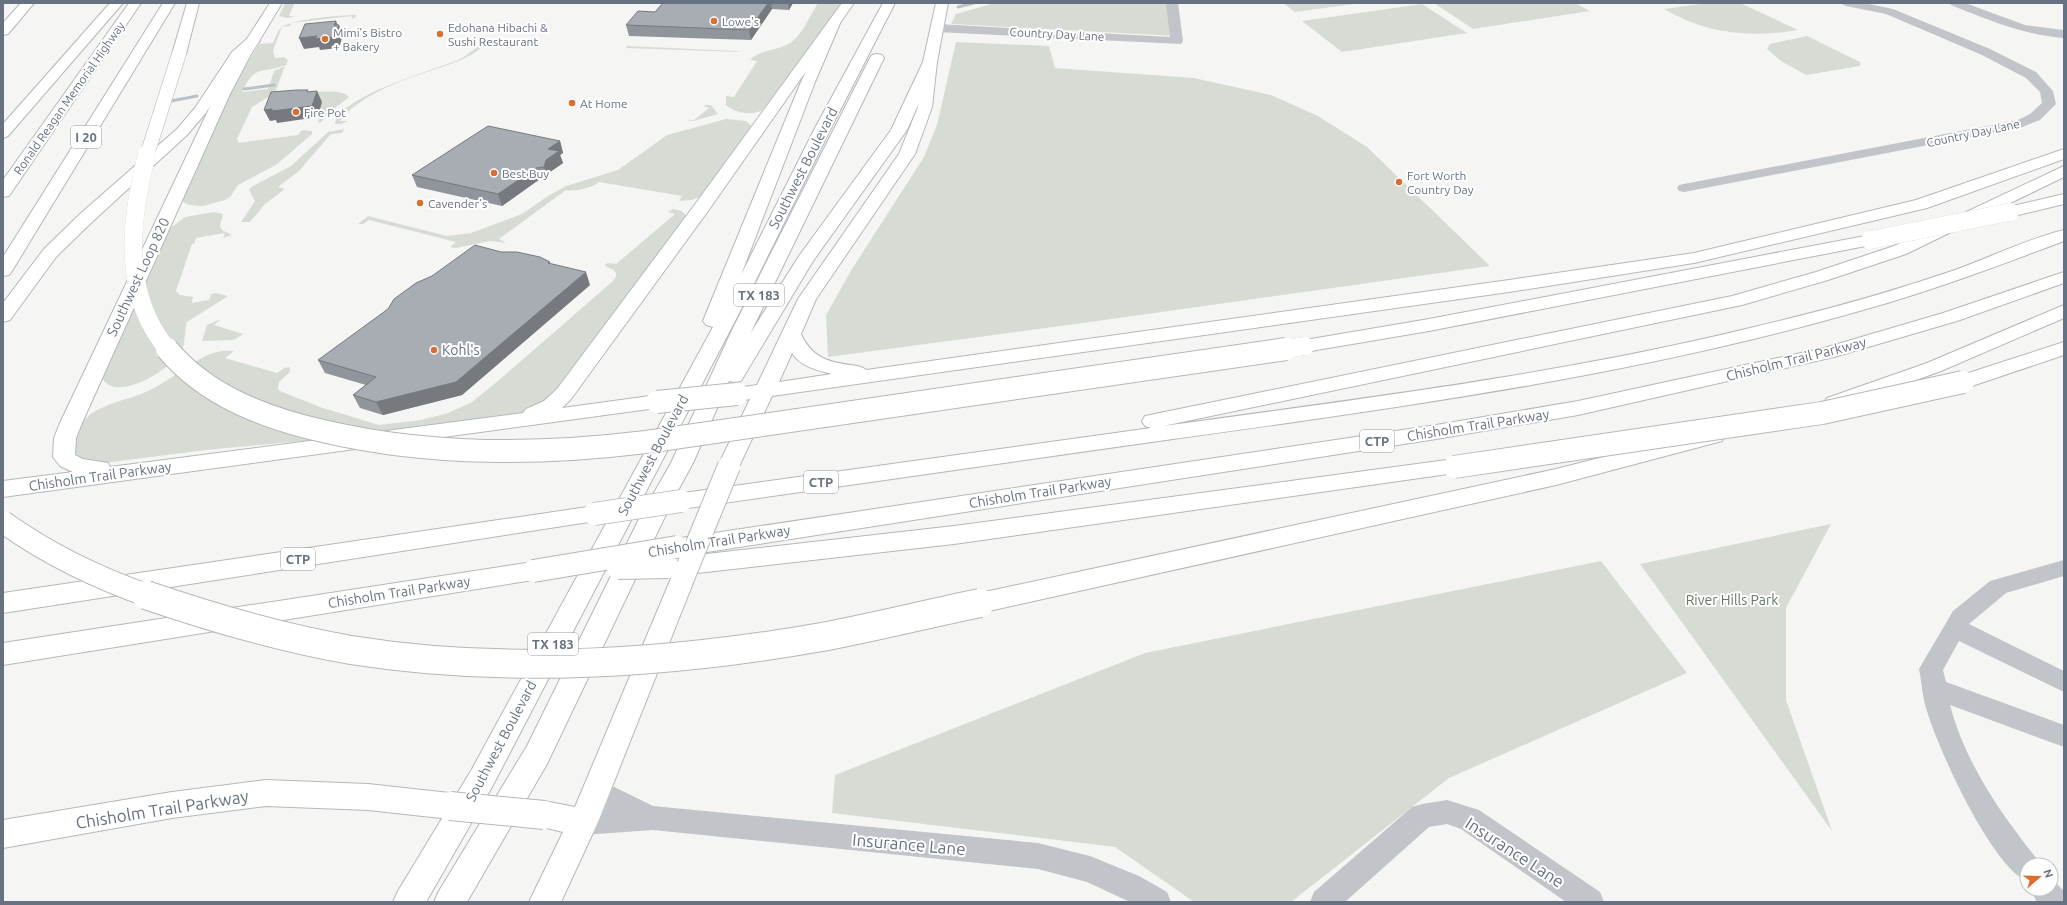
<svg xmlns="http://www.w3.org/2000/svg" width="2067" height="905" viewBox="0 0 2067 905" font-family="Ubuntu,sans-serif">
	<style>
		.green { fill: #d6dcd4 }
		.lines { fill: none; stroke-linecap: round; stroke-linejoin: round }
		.stream { stroke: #b9c2c8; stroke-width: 3 }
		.major-casing { stroke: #b4b8bc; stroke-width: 2 }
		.highway-casing { stroke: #b4b7ba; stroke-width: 2 }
		.minor { fill: #c1c4c8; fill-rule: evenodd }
		.major { fill: #fff; fill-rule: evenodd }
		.highway { fill: #fff; fill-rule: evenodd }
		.major-bridge-far1-casing { stroke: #b4b8bc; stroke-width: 24; stroke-linecap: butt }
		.major-bridge-casing { stroke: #b4b8bc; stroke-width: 30; stroke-linecap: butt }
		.highway-bridge-far3-casing { stroke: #b4b7ba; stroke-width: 15; stroke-linecap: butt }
		.highway-bridge-far2-casing { stroke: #b4b7ba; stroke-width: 18; stroke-linecap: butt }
		.highway-bridge-far1-casing { stroke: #b4b7ba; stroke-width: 24; stroke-linecap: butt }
		.highway-bridge-casing { stroke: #b4b7ba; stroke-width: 30; stroke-linecap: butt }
		.major-bridge-far1 { stroke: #fff; stroke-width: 22 }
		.major-bridge { stroke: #fff; stroke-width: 28 }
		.highway-bridge-far3 { stroke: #fff; stroke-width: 14 }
		.highway-bridge-far2 { stroke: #fff; stroke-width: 18 }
		.highway-bridge-far1 { stroke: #fff; stroke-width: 22 }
		.highway-bridge { stroke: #fff; stroke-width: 28 }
		.wall { fill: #90959b }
		.shaded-wall { fill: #76797e }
		.building { fill: #a8adb4; stroke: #76797e }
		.poi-dot { fill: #d86f30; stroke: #fff; stroke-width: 1.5 }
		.labels { text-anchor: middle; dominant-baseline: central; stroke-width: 4; stroke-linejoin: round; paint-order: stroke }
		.far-poi-label { font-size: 12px; fill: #667282; stroke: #fff; text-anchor: start }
		.far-street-label { font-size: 12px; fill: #667282; stroke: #fff }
		.shield { fill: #fff; stroke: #949ca8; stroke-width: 1 }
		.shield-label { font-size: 13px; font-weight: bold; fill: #667282 }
		.street-label { font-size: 14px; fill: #667282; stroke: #fff }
		.poi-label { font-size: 14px; fill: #667282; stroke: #fff; text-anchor: start }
		.park-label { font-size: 14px; fill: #667965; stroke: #fff }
		.near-street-label { font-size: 17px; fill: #667282; stroke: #fff }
	</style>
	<rect width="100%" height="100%" fill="#f5f6f3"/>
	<g class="green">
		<polygon points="285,3 298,3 294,4 289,16 296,16 287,18 279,16"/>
		<path d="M818 3H842L768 107C755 116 738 115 726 105V96L734 97 757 61 750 60C760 49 778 51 790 43 802 36 810 15 818 3Z"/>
		<polygon points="995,3 1168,3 1176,36 951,24 956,14"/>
		<polygon points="1283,3 1361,3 1295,12"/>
		<polygon points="1434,3 1575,3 1590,11 1473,29"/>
		<path d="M1707 3H1740L1798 30C1750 38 1706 34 1664 9Z"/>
		<polygon points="1422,4 1467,33 1342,52 1302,21"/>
		<path d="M356 15V17L352 19V16L291 23 290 26 282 27 273 50 275 58 284 57 288 60 286 65C261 74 255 64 242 92L268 89 274 71 285 66 275 93 252 107 237 139 238 140V143L298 135 302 130 312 131V134L276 165 238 185 231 196 225 200 203 206 189 205 183 202 182 200 228 95 259 44 273 43C275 38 278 30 282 27 292 19 342 15 356 15Z"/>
		<polygon points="1807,36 1860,62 1860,66 1806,75 1781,61 1767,49 1770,44"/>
		<path d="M497 38 496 42 486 43C471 59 450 64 430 71 402 80 358 96 340 121H348L341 124H335C339 96 434 70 458 60 473 53 481 40 497 38Z"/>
		<polygon points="956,42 1049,46 1055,68 1194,78 1271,95 1318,116 1367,147 1490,266 1083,323 828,357 826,315 852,269 924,157 937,125"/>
		<polygon points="627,46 737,51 740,52 626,48"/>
		<path d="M313 92C323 92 342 89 349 97L331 111 321 122 318 123 322 108H320Z"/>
		<polygon points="706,105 711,105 718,114 693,121 686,121 694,120 709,108 703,106"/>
		<path d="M726 119 746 121 753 127 703 196 692 200 679 201 682 196 599 182C592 188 575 192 566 190L499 239 506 243 490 241 456 248 450 247 456 242 369 220 363 224H358L368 216 447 236 471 233 522 214 548 196 566 186 618 170 667 135Z"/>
		<polygon points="344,129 342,133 331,134 299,171 278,187 285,189 265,204 250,222 241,222 255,201 249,190 251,187 291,166 328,132"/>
		<path d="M673 209 682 211 687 217 561 392 523 413 313 440 206 450 104 463H90L74 455C72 442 75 429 85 419 104 401 130 401 152 389 172 379 189 363 210 354 218 351 226 350 234 351L225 358 277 373 284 368 290 367V372L279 382 278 389 280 391 320 407 379 425 421 420 448 413 472 402 498 381 613 281C620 273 614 269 606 267L605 264 609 263 616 264 675 214 668 212Z"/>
		<path d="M214 212 223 214 220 226 222 230 232 235 223 238 225 233 196 238 194 244H192L176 291 180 295 193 297 192 303 209 300 211 294 216 293 228 296 187 322C184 331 186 344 181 352 171 369 116 404 102 378L103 374 169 229 185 217Z"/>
		<polygon points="221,319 214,325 243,334 234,340 202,341 207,325"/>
		<polygon points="1831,524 1786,608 1786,700 1832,831 1640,564"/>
		<polygon points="1601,561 1687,673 1449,778 1291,902 1194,902 1115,847 832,813 835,775 1145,653"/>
	</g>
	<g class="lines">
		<g class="stream">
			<polyline points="958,7 974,3"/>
			<polyline points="244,89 274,85"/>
			<polyline points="171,101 197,96"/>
		</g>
		<g class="major-casing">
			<g id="major">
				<polygon points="21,3 34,3 8,34 3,35 3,23"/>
				<polygon points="270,3 282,3 250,56 230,94 82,423 76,438 75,455 83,459 108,463 110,467 523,413 526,409 544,401 557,389 696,203 842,3 854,3 708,211 571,399 562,408 657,395 664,397 667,402 664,407 3,497 3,481 73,472 60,466 53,457 54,438 60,423 216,94 236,56"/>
				<path d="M936 3H948L937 62 932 107 915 154 816 299 801 334C811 356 826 362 851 365 856 366 862 366 866 370L1509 280 1694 253 1916 200 2064 149V159L1927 208 1694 263 1509 292 772 396 737 471 729 474 721 471 718 466 750 399 737 401 730 399 727 394 730 389 757 385 798 299 899 154 918 107 923 62ZM792 353C801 367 817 370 832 374L779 382Z"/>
				<polygon points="2064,342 2064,355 1963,389 1956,387 1953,382 1956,377"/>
				<polygon points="681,574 690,576 693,583 598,822 561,902 529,902 563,832 534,825 529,815 534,805 544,801 575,807 669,583 672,576"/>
				<polygon points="266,780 368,784 450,793 460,796 465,806 460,816 450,819 368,810 266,806 172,818 3,848 3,820 172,792"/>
			</g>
		</g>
		<g class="highway-casing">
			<g id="highway">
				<polygon points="110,3 123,3 8,136 3,138 3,124"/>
				<polygon points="129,3 141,3 9,196 3,197 3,180"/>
				<polygon points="163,3 175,3 12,271 9,275 3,276 3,257"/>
				<polygon points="187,3 199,3 186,54 184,57 174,57 172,54"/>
				<polygon points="883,3 895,3 831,128 748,296 492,787 426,902 393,902 398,891 472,769 713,327 706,325 703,321 801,82 829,21 835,17 841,21 815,82 741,275 815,128"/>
				<polygon points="253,37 260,41 242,58 205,114 187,135 92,222 56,257 10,320 3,322 3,303 44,249 80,214 177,129 195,108 232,52 248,38"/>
				<path d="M877 54 882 55 884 58 750 334 799 256 891 130 923 62 925 59H935L937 62 907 130 813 261 741 381 734 382 729 381 693 463 676 494 1151 428 1145 426 1142 421 1145 416 1732 296 1816 272 1894 246 2064 166V177L1906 254 1828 280 1742 305 1163 426C1359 399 1557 375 1750 328 1819 312 1888 293 1955 270 1991 257 2027 239 2064 230V241C1998 266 1931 291 1863 310 1638 375 1404 407 1173 439 1009 462 845 486 681 509L673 507 671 504 547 764 467 902H434L439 891 527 746 639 519 671 463 732 330 870 58 872 55Z"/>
				<polygon points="2064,194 2064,204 2010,217 2004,216 2002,212 2004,208"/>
				<polygon points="1870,235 1876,236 1879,240 1876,244 1429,331 1305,352 1298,350 1295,346 1298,342 1305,340 1429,319"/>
				<polygon points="2064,272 2064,283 1957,321 1834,357 1578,415 1436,439 681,556 673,553 669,547 673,541 681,538 1436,425 1578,401 1824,348 1943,313"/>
				<polygon points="2064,305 2064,318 1941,371 1834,410 1827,408 1824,403 1827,398 1927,363"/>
				<polygon points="1714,429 1722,431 1725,436 1722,441 1556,485 980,613 971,610 967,603 971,596 980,593 1556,469"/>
				<polygon points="1454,459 1462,462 1465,467 1462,472 954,544 671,576 662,574 659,567 662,560 671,558 954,526"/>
				<polygon points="594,506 602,508 606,514 602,520 3,613 3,593"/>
				<polygon points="533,562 542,564 545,571 542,578 533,580 3,665 3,643"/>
			</g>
		</g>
		<g class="minor">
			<polygon points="1166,3 1178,3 1183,41 1181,44 937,32 931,28 937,24 1170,37"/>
			<polygon points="1840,3 1864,3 1893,9 1990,49 2036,72 2053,91 2056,104 2040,120 2022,127 1684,192 1679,191 1677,188 1679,185 1684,184 2018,120 2030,114 2042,103 2040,92 2026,78 1982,55 1886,14 1846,6"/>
			<path d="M1949 3H1965L2025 25 2064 30V38C2024 35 1988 20 1951 5Z"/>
			<path d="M2064 560V576L2006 593 1969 624 2064 671V692L1959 641 1943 670 1946 682 2064 725V747L1950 705C1965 762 2000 813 2037 859L2040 865H2027V881C1992 867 1938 749 1927 711 1922 697 1922 683 1919 669L1953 611 1990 581Z"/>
			<polygon points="596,778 653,806 1038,843 1090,856 1139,876 1167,892 1171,902 1130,902 1087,882 1038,869 653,830 583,835 573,831 569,822 573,813 583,809 606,808 587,798 583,790 587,782"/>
			<polygon points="1447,800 1479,810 1600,892 1604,902 1566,902 1461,829 1447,824 1429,827 1345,902 1310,902 1314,892 1412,807 1422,804"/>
			<polygon points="2051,878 2064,891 2064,902 2037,902 2030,889 2051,889"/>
		</g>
		<use href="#major" class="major"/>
		<use href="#highway" class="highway"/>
		<g class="major-bridge-far1-casing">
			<g id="major-bridge-far1">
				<polyline points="657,402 737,394"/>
				<polyline points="681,583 729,466"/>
			</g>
		</g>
		<g class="major-bridge-casing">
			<polyline id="major-bridge" points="450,806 544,815"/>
		</g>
		<g class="highway-bridge-far3-casing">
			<polyline id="highway-bridge-far3" points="147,155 179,54"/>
		</g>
		<g class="highway-bridge-far2-casing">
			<g id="highway-bridge-far2">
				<path d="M147 154C130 220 121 294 168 350"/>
				<polyline points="1870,240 2010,212"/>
				<polyline points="1279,350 1305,346"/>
			</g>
		</g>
		<g class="highway-bridge-far1-casing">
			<g id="highway-bridge-far1">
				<path d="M167 349C207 397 268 419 327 432 433 456 539 455 646 442L1286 349"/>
				<polyline points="1454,467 1822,413 1963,382"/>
				<polyline points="594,514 681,501"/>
				<path d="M3 522C48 554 97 578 149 596"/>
				<polyline points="618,568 668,567"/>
				<polyline points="533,571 677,547"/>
			</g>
		</g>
		<g class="highway-bridge-casing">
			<path id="highway-bridge" d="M146 595C213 618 281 638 351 650 507 675 667 664 822 637 875 627 927 614 980 603"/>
		</g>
		<use href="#major-bridge-far1" class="major-bridge-far1"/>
		<use href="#major-bridge" class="major-bridge"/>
		<use href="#highway-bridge-far3" class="highway-bridge-far3"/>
		<use href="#highway-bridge-far2" class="highway-bridge-far2"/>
		<use href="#highway-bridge-far1" class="highway-bridge-far1"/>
		<use href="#highway-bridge" class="highway-bridge"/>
	</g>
	<g class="wall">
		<polygon points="663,3 793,3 789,10 772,9 751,40 629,36 626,25 655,12"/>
		<polygon points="560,141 563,153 560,155 563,163 550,172 548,179 540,179 502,206 417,187 412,175"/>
		<polygon points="501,252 550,264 590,285 462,395 383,415 360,408 353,395 366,385 325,373 318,360"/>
	</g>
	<g class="shaded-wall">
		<polygon points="768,3 771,3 772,9 751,40 749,30"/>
		<polygon points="788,3 793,3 789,10"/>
		<polygon points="336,21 338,26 339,25 343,35 339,48 320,50 319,47 304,49 299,38 317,36 334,25"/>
		<polygon points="317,91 322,102 318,117 277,123 276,120 270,121 264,110"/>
		<polygon points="560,141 563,153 560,155 563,163 550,172 548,179 544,167 548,149"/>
		<polygon points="536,168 540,179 502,206 498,194"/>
		<polygon points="586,272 590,285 462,395 383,415 376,402"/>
	</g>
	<g class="building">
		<polygon points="663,3 768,3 749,30 626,25 638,11 655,12"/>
		<polygon points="336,21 334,25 339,25 334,37 315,39 317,36 299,38 305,24"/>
		<polygon points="297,90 308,90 307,92 317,91 312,106 272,111 272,109 264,110 271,92"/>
		<polygon points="488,126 560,141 548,149 559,151 546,160 544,167 536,168 498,194 412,175"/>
		<polygon points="475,245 501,252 517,252 540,257 550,262 548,263 586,272 456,382 376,402 353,395 376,377 318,360 388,309 394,299 416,283 432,276"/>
	</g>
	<g class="poi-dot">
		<circle cx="714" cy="21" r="4"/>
		<circle cx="440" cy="34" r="4"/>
		<circle cx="325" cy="39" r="4"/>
		<circle cx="572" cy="103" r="4"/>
		<circle cx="296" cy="112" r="4"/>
		<circle cx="494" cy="173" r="4"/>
		<circle cx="1399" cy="182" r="4"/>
		<circle cx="420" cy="203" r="4"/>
		<circle cx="434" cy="350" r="4"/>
	</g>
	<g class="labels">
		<g class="far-poi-label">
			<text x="722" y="21">Lowe's</text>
			<text x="448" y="27">Edohana Hibachi &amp;<tspan x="448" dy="14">Sushi Restaurant</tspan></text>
			<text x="333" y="32">Mimi’s Bistro<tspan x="333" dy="14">+ Bakery</tspan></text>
			<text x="580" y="103">At Home</text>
			<text x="304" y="112">Fire Pot</text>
			<text x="502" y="173">Best Buy</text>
			<text x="1407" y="175">Fort Worth<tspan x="1407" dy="14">Country Day</tspan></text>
			<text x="428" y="203">Cavender’s</text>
		</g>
		<g class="far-street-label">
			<text transform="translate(1057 34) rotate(3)">Country Day Lane</text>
			<text transform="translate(69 98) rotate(-55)">Ronald Reagan Memorial Highway</text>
			<text transform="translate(1973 133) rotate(-12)">Country Day Lane</text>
		</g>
		<g class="shield">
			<rect x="71" y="126" width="30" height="22" rx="3"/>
			<rect x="734" y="284" width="50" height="22" rx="3"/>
			<rect x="1360" y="430" width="34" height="22" rx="3"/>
			<rect x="804" y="471" width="34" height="22" rx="3"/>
			<rect x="281" y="548" width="34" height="22" rx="3"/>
			<rect x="528" y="633" width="50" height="22" rx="3"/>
		</g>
		<g class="shield-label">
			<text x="86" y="137">I 20</text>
			<text x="759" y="295">TX 183</text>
			<text x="1377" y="441">CTP</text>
			<text x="821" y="482">CTP</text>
			<text x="298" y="559">CTP</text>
			<text x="553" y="644">TX 183</text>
		</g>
		<g class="street-label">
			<text transform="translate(803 168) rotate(-63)">Southwest Boulevard</text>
			<text transform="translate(138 277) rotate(-65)">Southwest Loop 820</text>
			<text transform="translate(1796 359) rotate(-14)">Chisholm Trail Parkway</text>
			<text transform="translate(1478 425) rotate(-9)">Chisholm Trail Parkway</text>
			<text transform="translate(653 455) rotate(-62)">Southwest Boulevard</text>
			<text transform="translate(100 476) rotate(-8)">Chisholm Trail Parkway</text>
			<text transform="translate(1040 492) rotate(-9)">Chisholm Trail Parkway</text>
			<text transform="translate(719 541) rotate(-9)">Chisholm Trail Parkway</text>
			<text transform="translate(399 592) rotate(-9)">Chisholm Trail Parkway</text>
			<text transform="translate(501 741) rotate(-62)">Southwest Boulevard</text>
		</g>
		<g class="poi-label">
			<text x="442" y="350">Kohl's</text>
		</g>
		<g class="park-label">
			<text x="1732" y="600">River Hills Park</text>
		</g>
		<g class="near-street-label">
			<text transform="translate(162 809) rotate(-9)">Chisholm Trail Parkway</text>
			<text transform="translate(909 844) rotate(5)">Insurance Lane</text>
			<text transform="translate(1515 852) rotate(33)">Insurance Lane</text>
		</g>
	</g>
	<rect width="2067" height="905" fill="none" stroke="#667282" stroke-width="8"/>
	<g transform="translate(2039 877) rotate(70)"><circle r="19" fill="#ffffff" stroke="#c2c7cd"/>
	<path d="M0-3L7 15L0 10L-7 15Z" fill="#d86f30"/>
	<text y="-6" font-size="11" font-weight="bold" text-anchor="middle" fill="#667282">N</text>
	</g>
</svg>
